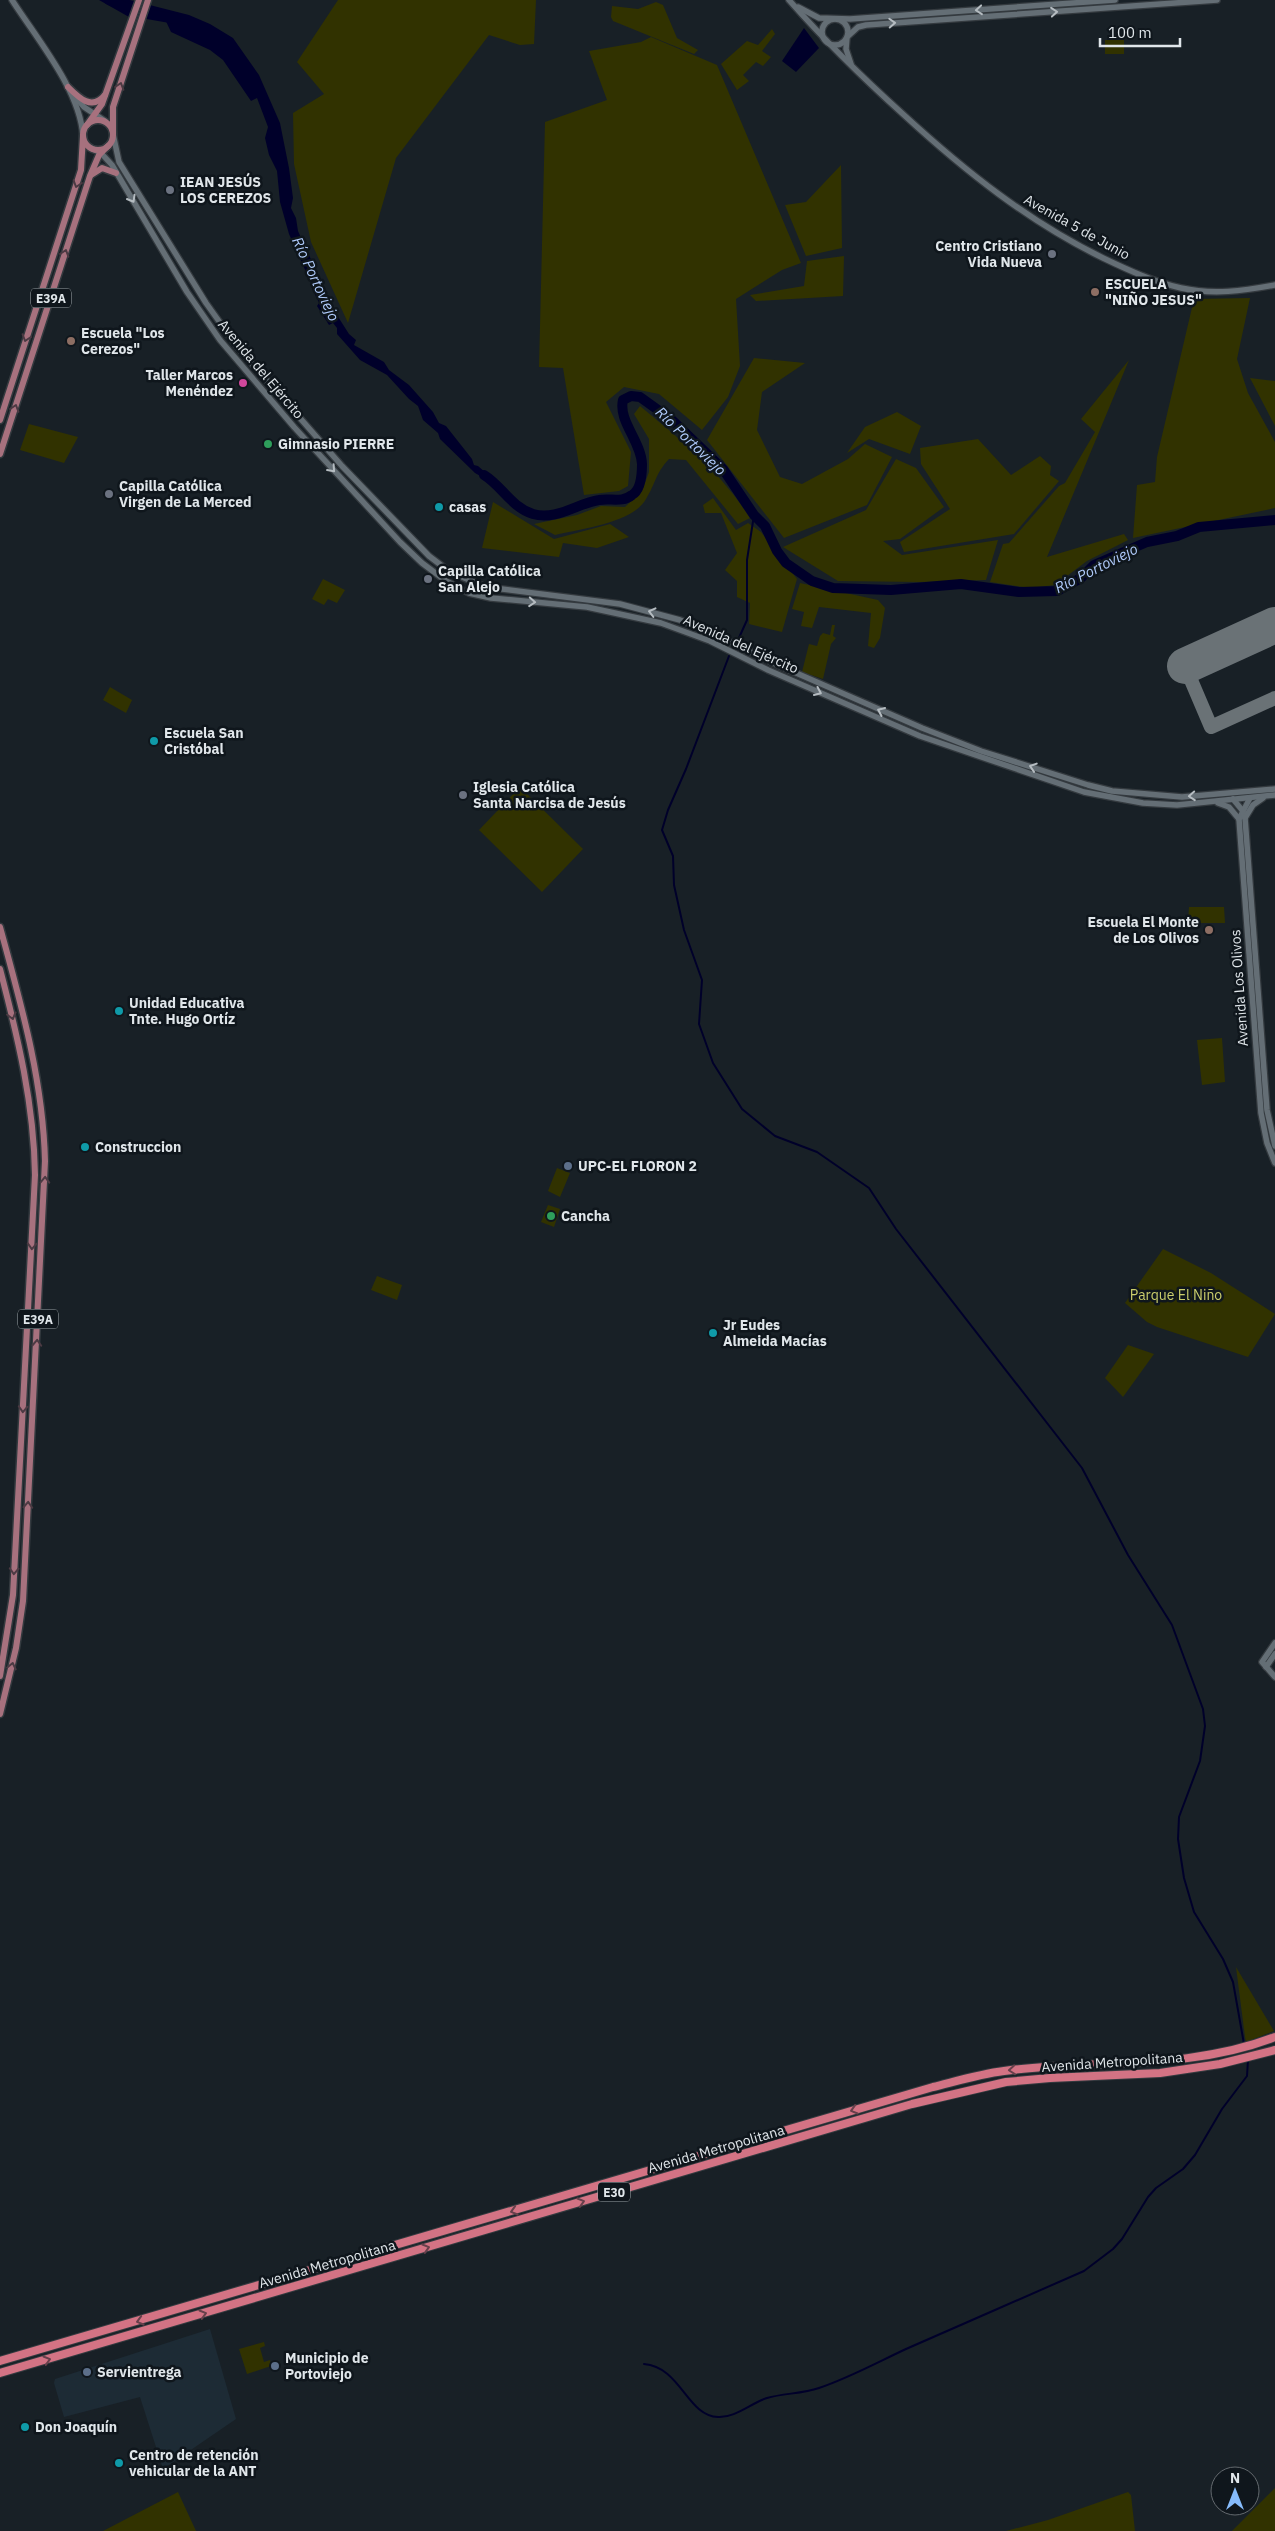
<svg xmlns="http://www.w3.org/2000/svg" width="1275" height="2531" viewBox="0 0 1275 2531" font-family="'IBM Plex Sans',sans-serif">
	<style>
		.built { fill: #1d2b35 }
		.green { fill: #313200 }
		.water { fill: #00002a }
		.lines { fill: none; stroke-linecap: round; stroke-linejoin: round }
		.stream { stroke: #00002a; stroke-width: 2 }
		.river { stroke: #00002a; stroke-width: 10 }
		.taxiway { stroke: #6a7276; stroke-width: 14 }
		.runway { stroke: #6a7276; stroke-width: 36 }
		.secondary-casing { stroke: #343a3f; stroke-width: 8 }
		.primary-casing { stroke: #343a3f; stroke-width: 9 }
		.highway-casing { stroke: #343a3f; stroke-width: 10 }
		.secondary { stroke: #646e75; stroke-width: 5.5 }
		.primary { stroke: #a7717e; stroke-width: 6 }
		.highway { stroke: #d37384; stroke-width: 8 }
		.oneway { stroke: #b5bcc1 }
		.oneway2 { stroke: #4c3a43 }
		.oneway3 { stroke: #67404b }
		.worship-dot { fill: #6b7280; stroke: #0f161c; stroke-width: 2 }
		.education-dot { fill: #8d6e63; stroke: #0f161c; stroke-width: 2 }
		.hotel-dot { fill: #d1479c; stroke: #0f161c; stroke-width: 2 }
		.leisure-dot { fill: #2e9e5b; stroke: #0f161c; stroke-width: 2 }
		.culture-dot { fill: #0f9aa8; stroke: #0f161c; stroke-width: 2 }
		.service-dot { fill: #5c6f8a; stroke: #0f161c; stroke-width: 2 }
		.labels { text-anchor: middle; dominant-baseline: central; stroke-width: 5; stroke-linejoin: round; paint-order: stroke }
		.shield { fill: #0f161c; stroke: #a1a8ac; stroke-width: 1 }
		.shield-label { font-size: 12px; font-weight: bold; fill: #e0e6ea }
		.poi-label { font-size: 14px; font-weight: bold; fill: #e0e6ea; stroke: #0f161c; text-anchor: start }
		.street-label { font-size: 14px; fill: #e0e6ea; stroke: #0f161c }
		.park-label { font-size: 14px; fill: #cbce6c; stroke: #0f161c }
		.water-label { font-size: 15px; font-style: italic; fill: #afcafa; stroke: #0f161c }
	</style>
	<rect width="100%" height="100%" fill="#182026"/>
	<polygon class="built" points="210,2329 236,2419 163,2469 140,2397 64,2417 54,2383 55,2379"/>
	<g class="green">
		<polygon points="338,0 536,0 534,44 520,45 489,35 396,158 348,323 311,242 294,164 293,113 324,94 297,62"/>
		<polygon points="656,2 663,5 677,38 698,50 694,54 613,21 611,17 612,6 638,9"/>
		<polygon points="772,29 775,34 762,51 771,57 763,66 756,62 743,75 749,81 737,90 721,64 747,41 758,45"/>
		<polygon points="651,37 717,65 801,263 782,270 736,299 740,366 728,397 702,430 659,394 624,387 606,402 631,452 628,486 619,491 584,495 563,368 539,367 545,122 607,100 589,51 641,42"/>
		<rect x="1105" y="40" width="19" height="14"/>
		<polygon points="841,165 842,248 806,256 785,205 806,202"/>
		<polygon points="844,256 843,296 756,301 750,295 804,286 807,261"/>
		<polygon points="1250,298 1237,359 1248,393 1275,442 1275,508 1133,538 1137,485 1155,482 1157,457 1194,299"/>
		<polygon points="754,358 805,363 762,392 757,430 780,477 802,484 848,459 865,444 892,457 867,505 784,538 707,440"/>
		<polygon points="1129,360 1047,557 1124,534 1128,540 1087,561 1055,585 1030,588 990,582 1003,544 1009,543 1059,486 1065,483 1095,432 1081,419"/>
		<polygon points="1250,378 1275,381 1275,426"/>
		<path d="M640 406C681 440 721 472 750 518L738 524 686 460 669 459C655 474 656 483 646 499 633 523 580 529 555 535L534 524 577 515 601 506 625 507 642 491 649 472V439L634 414Z"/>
		<polygon points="897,412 921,426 910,454 869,439 847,453 865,427"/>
		<polygon points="29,424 78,437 64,463 20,450"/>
		<polygon points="978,439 1011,475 1040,456 1051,466 1050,475 1059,481 1014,534 904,552 900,542 950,509 921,464 920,448"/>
		<polygon points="896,459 916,468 944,507 900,539 883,541 902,555 998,540 986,580 920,582 838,581 783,547 866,510"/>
		<polygon points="713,498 736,530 748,523 761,532 797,579 782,632 749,624 750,603 737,597 737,581 725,570 737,553 721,513 705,513 703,505"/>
		<polygon points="493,502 554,539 610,524 629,537 597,548 563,543 559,557 482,548"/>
		<polygon points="323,579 345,590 337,603 328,599 324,605 312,599"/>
		<polygon points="800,583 878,600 885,608 880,638 874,648 868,646 871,613 819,607 812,628 801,626 804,612 792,609"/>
		<polygon points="832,625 835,625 833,636 836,638 831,644 823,679 802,672 809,644 817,646 820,636 823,633 830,635"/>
		<polygon points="110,687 132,700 126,713 103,700"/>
		<polygon points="520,787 583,849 542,892 479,830"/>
		<polygon points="1189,907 1224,907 1225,923 1188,923"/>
		<polygon points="1222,1038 1225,1082 1202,1085 1197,1040"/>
		<polygon points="557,1168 570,1173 560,1197 548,1191"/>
		<polygon points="548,1205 560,1209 554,1227 541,1222"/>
		<polygon points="1163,1249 1211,1273 1275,1314 1248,1357 1157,1327 1147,1322 1125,1303"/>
		<polygon points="377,1276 402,1285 397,1300 371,1290"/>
		<polygon points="1128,1345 1154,1354 1123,1397 1105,1378"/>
		<polygon points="1236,1967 1274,2031 1246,2042 1245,2037"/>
		<polygon points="264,2342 265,2346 260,2348 264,2362 270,2360 271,2366 247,2374 239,2349"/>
		<polygon points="1275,2488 1275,2531 1232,2531"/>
		<polygon points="178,2492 196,2531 103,2531"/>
		<polygon points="1128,2492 1131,2495 1135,2531 1006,2531 1048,2520"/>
	</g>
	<g class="water">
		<path d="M99 0H130L189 15 210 24 233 38 259 75 280 123 289 168 293 198 291 208 296 218 298 231 335 312 349 334 356 340 354 345 384 362 389 370 409 385 433 412 439 423 446 426 472 459 474 465 478 466 508 492 475 473 440 439 438 433 423 420 418 406 409 399 387 375 360 360 337 334V328L333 323 329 325 317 306 319 303C316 295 312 291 311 283L289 234 280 202 277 171 269 155 265 138 268 127 257 98 251 101 223 60 210 50 171 32 163 15 151 12 129 17Z"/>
		<polygon points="804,28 819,48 796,72 782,61"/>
	</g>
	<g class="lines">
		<g class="stream">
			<polyline points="738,640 747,620 747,560 754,515"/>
			<polyline points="729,656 686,769 668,810 662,830 673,856 674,885 684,930 702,980 699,1024 713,1063 742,1109 775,1136 817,1152 869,1188 896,1229 1082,1468 1128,1555 1172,1625 1203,1709 1205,1726 1200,1761 1179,1817 1178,1839 1184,1878 1194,1912 1223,1959 1233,1982 1244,2044"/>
			<path d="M644 2364C681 2367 687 2416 718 2417 735 2418 751 2403 767 2398 784 2393 802 2394 819 2388 849 2378 878 2362 906 2349 965 2323 1025 2297 1084 2271L1113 2249 1122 2239 1148 2197 1156 2188 1183 2169 1195 2155 1222 2109 1247 2076 1248 2060"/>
		</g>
		<g class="river">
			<polyline points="109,0 136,12 176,19"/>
			<path d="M484 475C502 486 511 507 533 514 556 521 578 503 599 500 611 498 622 503 632 495 641 490 642 473 642 464 641 441 618 421 623 400L631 396 640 397 672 420 723 469 754 515 765 526 777 551 786 563 812 581 833 588 891 590 961 584 1019 592 1057 591 1081 578 1094 565 1147 542 1177 536 1199 527 1275 520"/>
		</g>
		<polyline class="taxiway" points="1185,666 1211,727 1275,698"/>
		<polyline class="runway" points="1185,666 1275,625"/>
		<g class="secondary-casing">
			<g id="secondary">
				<path d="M12 0C37 39 80 90 83 136"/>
				<path d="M789 0C825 41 864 79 904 115 965 171 1029 222 1103 258 1128 270 1154 282 1181 288 1213 295 1243 291 1275 285"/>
				<polyline points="798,7 819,18 850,19 1115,0"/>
				<circle cx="835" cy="32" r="13"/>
				<polyline points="851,64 846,49 847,37 858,27 866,25 1217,0"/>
				<polyline points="75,97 84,107 105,121"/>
				<polyline points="113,134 119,162 206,303 236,345 342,466 429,556 450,572 486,587 620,604 680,620 704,629 771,662 922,728 981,751 1088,785 1112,791 1182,797 1275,789"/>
				<polyline points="91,148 101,153 112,165 187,292 220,340 294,427 400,542 422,563 446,581 469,593 491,598 587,607 661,623 710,641 768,670 920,736 1084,792 1143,803 1177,805 1275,795"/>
				<polyline points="1250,798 1239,819 1261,1113 1267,1143 1275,1163"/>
				<polyline points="1233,799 1242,810 1245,818 1267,1110 1275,1146"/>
				<polyline points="1218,803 1229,807 1239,819"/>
				<polyline points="1245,818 1253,805 1263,798"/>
				<polyline points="1275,1643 1262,1662 1275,1677"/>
				<polyline points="1266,1667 1275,1654"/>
			</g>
		</g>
		<g class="primary-casing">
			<g id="primary">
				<path d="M68 87C79 98 92 111 105 95"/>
				<circle cx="98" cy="135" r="15"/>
				<polyline points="87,125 102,104 139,0"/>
				<polyline points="113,134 113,107 148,0"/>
				<polyline points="91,175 102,168 116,173"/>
				<polyline points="0,420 81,170 83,136"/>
				<polyline points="0,454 90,176 99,155 108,146"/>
				<path d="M0 927C21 1004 43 1080 45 1161L23 1601 16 1648 0 1714"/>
				<path d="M0 969C18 1038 34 1104 35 1175L13 1595 0 1676"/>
			</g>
		</g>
		<g class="highway-casing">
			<g id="highway">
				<path d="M0 2361 933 2087C957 2081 980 2074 1004 2071 1094 2059 1188 2071 1275 2037"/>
				<polyline points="0,2373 912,2104 1006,2082 1050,2078 1160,2073 1220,2064 1275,2050"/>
			</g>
		</g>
		<use href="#secondary" class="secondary"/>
		<use href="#primary" class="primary"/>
		<use href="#highway" class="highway"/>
	</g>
	<defs><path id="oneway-chevron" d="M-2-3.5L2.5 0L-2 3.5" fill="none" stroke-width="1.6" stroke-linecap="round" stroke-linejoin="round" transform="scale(1.25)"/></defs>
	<g class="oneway">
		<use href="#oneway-chevron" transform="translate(979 10) rotate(175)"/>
		<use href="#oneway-chevron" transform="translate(1054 12) rotate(-5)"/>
		<use href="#oneway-chevron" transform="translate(892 23) rotate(-3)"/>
		<use href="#oneway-chevron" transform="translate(132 199) rotate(60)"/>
		<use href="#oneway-chevron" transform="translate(332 469) rotate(48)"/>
		<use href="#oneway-chevron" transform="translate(532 602) rotate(4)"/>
		<use href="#oneway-chevron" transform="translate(652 612) rotate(-166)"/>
		<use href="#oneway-chevron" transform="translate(818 692) rotate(24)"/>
		<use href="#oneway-chevron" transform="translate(881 711) rotate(-156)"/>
		<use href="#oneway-chevron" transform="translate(1033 767) rotate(-162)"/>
		<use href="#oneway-chevron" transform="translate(1192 796) rotate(176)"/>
	</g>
	<g class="oneway2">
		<use href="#oneway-chevron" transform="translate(120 86) rotate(-72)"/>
		<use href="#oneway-chevron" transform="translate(77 184) rotate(108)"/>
		<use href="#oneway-chevron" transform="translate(65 253) rotate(-72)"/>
		<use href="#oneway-chevron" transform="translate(26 338) rotate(108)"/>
		<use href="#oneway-chevron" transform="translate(15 408) rotate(-72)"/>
		<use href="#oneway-chevron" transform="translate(12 1016) rotate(75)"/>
		<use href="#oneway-chevron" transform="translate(45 1180) rotate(-88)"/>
		<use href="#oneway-chevron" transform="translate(32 1246) rotate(93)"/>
		<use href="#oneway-chevron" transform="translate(37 1343) rotate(-87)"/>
		<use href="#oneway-chevron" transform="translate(23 1409) rotate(93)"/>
		<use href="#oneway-chevron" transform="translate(28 1505) rotate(-87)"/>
		<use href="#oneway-chevron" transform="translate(14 1571) rotate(93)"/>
		<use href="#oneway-chevron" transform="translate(12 1666) rotate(-77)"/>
	</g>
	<g class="oneway3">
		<use href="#oneway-chevron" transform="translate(1012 2070) rotate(175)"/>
		<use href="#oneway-chevron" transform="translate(854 2110) rotate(163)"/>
		<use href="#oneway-chevron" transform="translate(581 2202) rotate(-17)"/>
		<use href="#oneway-chevron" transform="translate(514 2211) rotate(163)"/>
		<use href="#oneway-chevron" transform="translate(426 2248) rotate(-17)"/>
		<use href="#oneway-chevron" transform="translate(203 2314) rotate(-16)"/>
		<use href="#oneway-chevron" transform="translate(140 2321) rotate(164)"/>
		<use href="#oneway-chevron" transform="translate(47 2360) rotate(-16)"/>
	</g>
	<g class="worship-dot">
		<circle cx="170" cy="190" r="5"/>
		<circle cx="1052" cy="254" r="5"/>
		<circle cx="109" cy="494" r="5"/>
		<circle cx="428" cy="579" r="5"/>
		<circle cx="463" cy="795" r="5"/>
	</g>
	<g class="education-dot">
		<circle cx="1095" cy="292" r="5"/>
		<circle cx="71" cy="341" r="5"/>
		<circle cx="1209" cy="930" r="5"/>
	</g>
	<circle class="hotel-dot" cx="243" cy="383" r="5"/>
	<g class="leisure-dot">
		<circle cx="268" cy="444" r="5"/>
		<circle cx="551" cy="1216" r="5"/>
	</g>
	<g class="culture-dot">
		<circle cx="439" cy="507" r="5"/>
		<circle cx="154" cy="741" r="5"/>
		<circle cx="119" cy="1011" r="5"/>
		<circle cx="85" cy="1147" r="5"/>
		<circle cx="713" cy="1333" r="5"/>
		<circle cx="25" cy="2427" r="5"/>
		<circle cx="119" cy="2463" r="5"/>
	</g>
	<g class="service-dot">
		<circle cx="568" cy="1166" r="5"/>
		<circle cx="275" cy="2366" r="5"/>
		<circle cx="87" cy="2372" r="5"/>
	</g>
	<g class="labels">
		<g class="shield">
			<rect x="31" y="288.5" width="40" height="19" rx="4"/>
			<rect x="18" y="1309.5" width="40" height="19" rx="4"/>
			<rect x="598" y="2182.5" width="32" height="19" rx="4"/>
		</g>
		<g class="shield-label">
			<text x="51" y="298">E39A</text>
			<text x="38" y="1319">E39A</text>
			<text x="614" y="2192">E30</text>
		</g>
		<g class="poi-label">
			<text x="180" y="182">IEAN JESÚS<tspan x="180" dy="16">LOS CEREZOS</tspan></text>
			<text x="1042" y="246" text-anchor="end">Centro Cristiano<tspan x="1042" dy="16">Vida Nueva</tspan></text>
			<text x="1105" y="284">ESCUELA<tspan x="1105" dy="16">"NIÑO JESUS"</tspan></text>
			<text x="81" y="333">Escuela "Los<tspan x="81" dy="16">Cerezos"</tspan></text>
			<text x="233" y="375" text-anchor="end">Taller Marcos<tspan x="233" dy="16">Menéndez</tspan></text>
			<text x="278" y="444">Gimnasio PIERRE</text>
			<text x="119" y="486">Capilla Católica<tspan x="119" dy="16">Virgen de La Merced</tspan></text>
			<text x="449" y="507">casas</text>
			<text x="438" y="571">Capilla Católica<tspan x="438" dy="16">San Alejo</tspan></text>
			<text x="164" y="733">Escuela San<tspan x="164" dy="16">Cristóbal</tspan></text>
			<text x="473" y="787">Iglesia Católica<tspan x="473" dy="16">Santa Narcisa de Jesús</tspan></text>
			<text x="1199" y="922" text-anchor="end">Escuela El Monte<tspan x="1199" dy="16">de Los Olivos</tspan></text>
			<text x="129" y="1003">Unidad Educativa<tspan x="129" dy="16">Tnte. Hugo Ortíz</tspan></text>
			<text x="95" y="1147">Construccion</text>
			<text x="578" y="1166">UPC-EL FLORON 2</text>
			<text x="561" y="1216">Cancha</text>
			<text x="723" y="1325">Jr Eudes<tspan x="723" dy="16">Almeida Macías</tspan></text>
			<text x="285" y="2358">Municipio de<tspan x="285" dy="16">Portoviejo</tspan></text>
			<text x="97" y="2372">Servientrega</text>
			<text x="35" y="2427">Don Joaquín</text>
			<text x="129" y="2455">Centro de retención<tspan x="129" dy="16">vehicular de la ANT</tspan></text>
		</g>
		<g class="street-label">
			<text transform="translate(1077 227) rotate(29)">Avenida 5 de Junio</text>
			<text transform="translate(261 369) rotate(50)">Avenida del Ejército</text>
			<text transform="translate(741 644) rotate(24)">Avenida del Ejército</text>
			<text transform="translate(1239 988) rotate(-94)">Avenida Los Olivos</text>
			<text transform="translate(1112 2062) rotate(-4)">Avenida Metropolitana</text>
			<text transform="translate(716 2149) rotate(-16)">Avenida Metropolitana</text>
			<text transform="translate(327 2264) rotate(-16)">Avenida Metropolitana</text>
		</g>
		<g class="park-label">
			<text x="1176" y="1295">Parque El Niño</text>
		</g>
		<g class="water-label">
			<text transform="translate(316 279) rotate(65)">Río Portoviejo</text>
			<text transform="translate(691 441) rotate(44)">Río Portoviejo</text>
			<text transform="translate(1096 568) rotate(-27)">Río Portoviejo</text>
		</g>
	</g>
	<g transform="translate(1235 2491)"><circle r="24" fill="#0f161c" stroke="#63696e"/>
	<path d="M0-4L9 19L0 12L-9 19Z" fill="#86bbfb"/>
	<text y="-8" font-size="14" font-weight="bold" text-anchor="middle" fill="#e0e6ea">N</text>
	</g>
	<path d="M1100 38v8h80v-8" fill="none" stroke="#e0e6ea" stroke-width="2.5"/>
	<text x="1108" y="38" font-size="15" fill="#e0e6ea" stroke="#0f161c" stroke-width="4" paint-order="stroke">100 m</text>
</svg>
